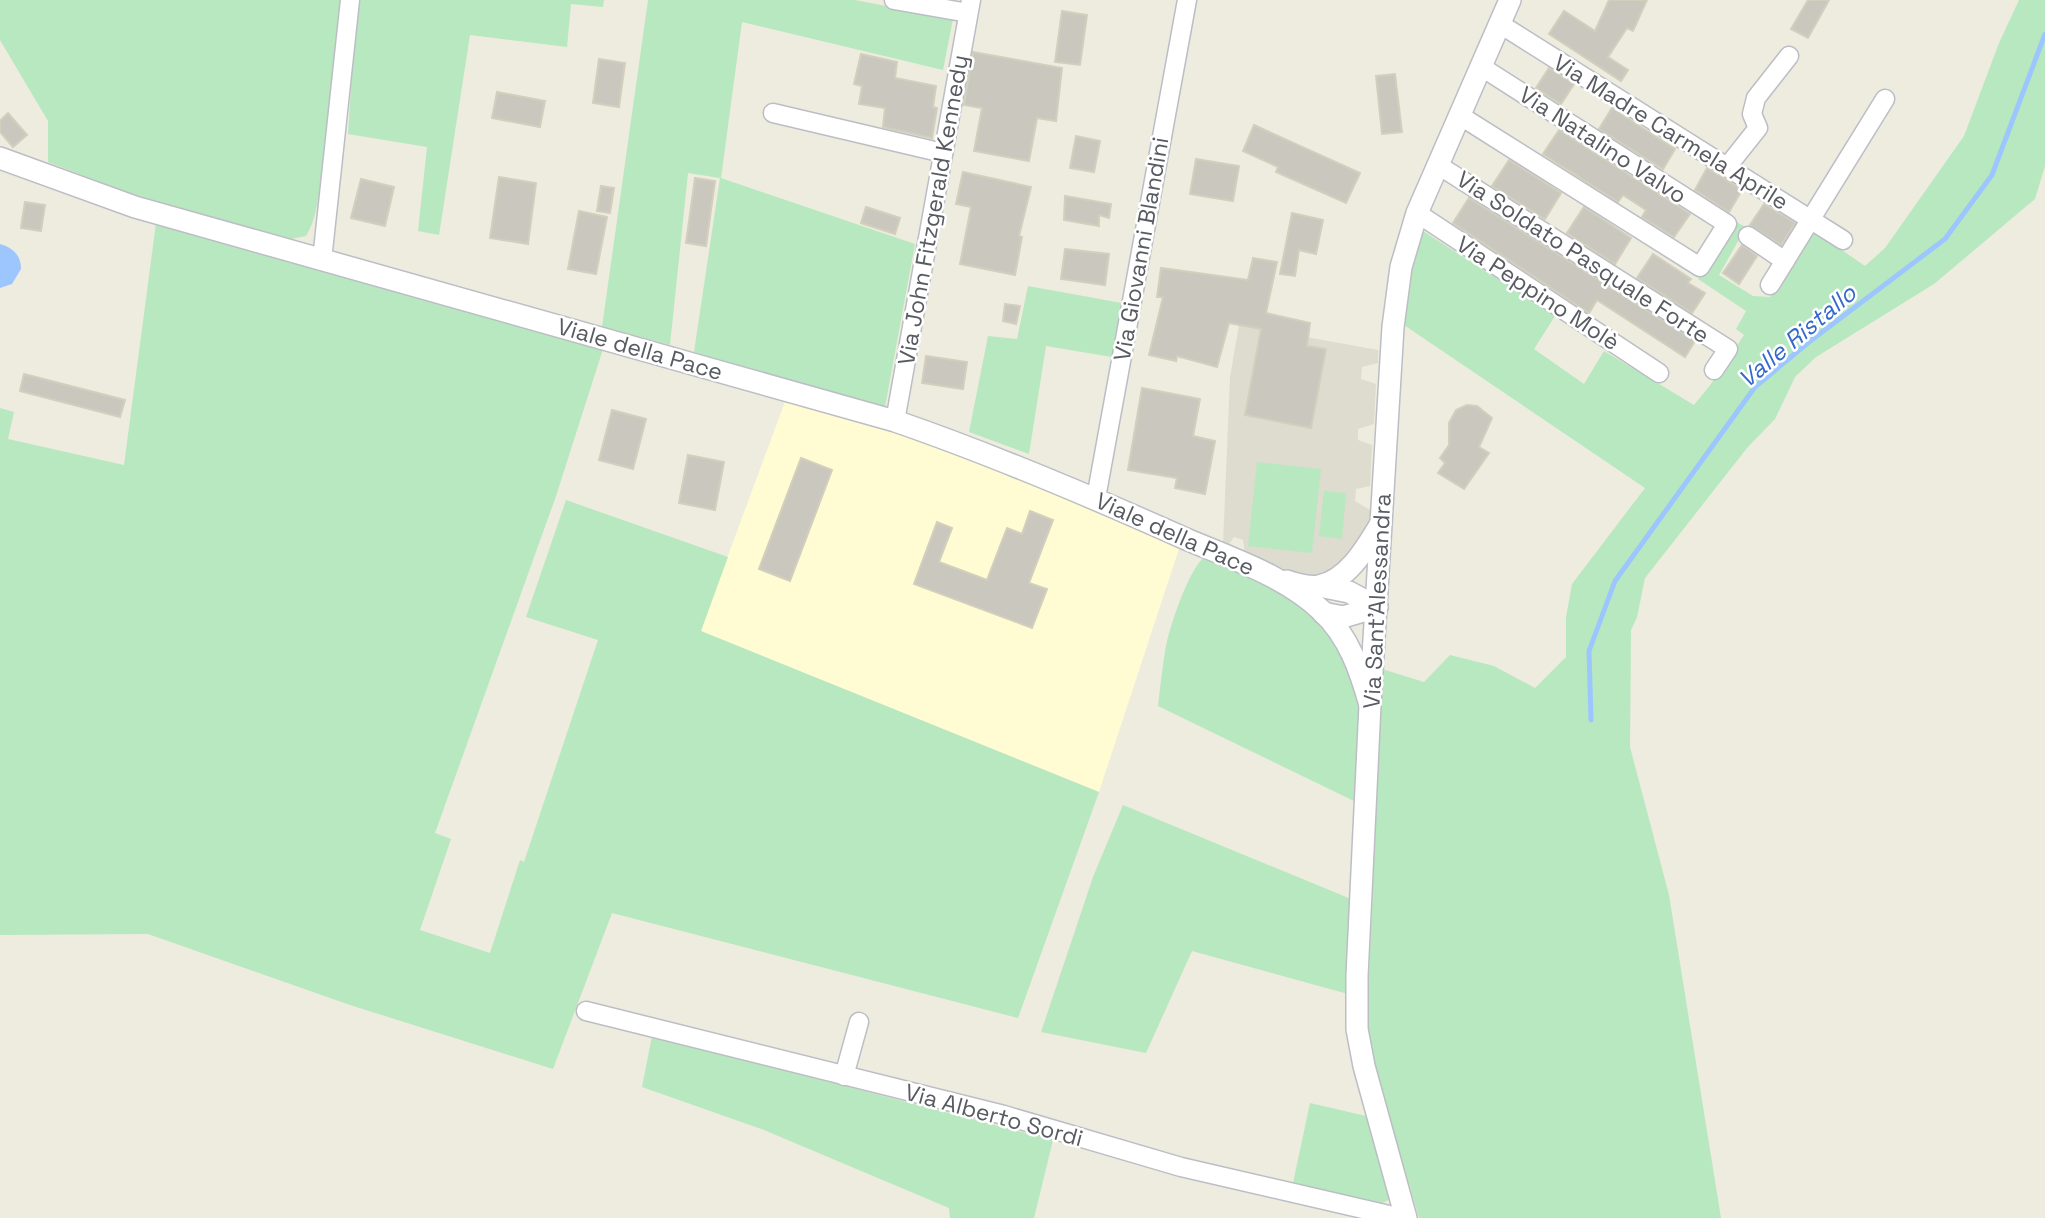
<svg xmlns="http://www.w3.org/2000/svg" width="2045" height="1218" viewBox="0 0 2045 1218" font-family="'Space Grotesk',sans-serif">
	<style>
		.commercial { fill: #fffbd2 }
		.education { fill: #dddcce }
		.green { fill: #b8e8bf }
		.water { fill: #9dc6ff }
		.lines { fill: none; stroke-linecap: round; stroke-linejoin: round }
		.stream { stroke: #9dc6ff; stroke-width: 5 }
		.building { fill: #cac8be; stroke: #d2cfbd; stroke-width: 2 }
		.minor-casing { stroke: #bcbec5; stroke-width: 21 }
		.tertiary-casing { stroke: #bcbec5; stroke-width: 24 }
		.minor { stroke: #fff; stroke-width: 18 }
		.tertiary { stroke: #fff; stroke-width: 21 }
		.labels { text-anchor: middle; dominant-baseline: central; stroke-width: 5; stroke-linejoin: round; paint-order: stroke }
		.street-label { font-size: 23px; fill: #585b62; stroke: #fff }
		.water-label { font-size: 24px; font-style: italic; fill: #3468ce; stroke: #fff }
	</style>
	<rect width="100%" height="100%" fill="#edecdf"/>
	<polygon class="commercial" points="786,399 960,451 1180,546 1099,792 700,631"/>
	<polygon class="education" points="1239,325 1378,350 1378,363 1362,367 1361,379 1376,384 1374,424 1358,429 1358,440 1372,445 1370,486 1356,489 1355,501 1370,510 1370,519 1366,534 1349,561 1324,574 1313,576 1288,573 1245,554 1243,540 1234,537 1228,546 1223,544 1230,377"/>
	<g class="green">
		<path d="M0 0H341C336 56 330 112 322 168 319 191 318 217 306 236L291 239 129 193 48 162V121L0 40Z"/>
		<polygon points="359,0 604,0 603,7 571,4 567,47 470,35 439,235 418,231 427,147 348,134 351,88 349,69"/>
		<polygon points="648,0 855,0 953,19 943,70 742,22 721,178 915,244 885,407 694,352 720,178 688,173 670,345 602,327"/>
		<polygon points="2019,0 2045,0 2045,166 2035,199 1934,284 1816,357 1795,377 1775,419 1747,448 1645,578 1637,617 1631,630 1630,747 1669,895 1721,1218 1419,1218 1379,1082 1367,1025 1382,669 1424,682 1450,655 1494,666 1535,688 1566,657 1566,617 1572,584 1645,488 1401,323 1406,286 1423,231 1555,316 1534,349 1584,384 1604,351 1694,405 1711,384 1744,335 1736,329 1746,311 1698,279 1734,221 1746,227 1719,275 1753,296 1770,297 1814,231 1865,266 1885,248 1964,136 1999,43"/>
		<polygon points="156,223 603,349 556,496 435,833 451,839 420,930 490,953 520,860 524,862 598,640 526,617 566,500 728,557 701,631 1099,792 1018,1018 612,913 553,1069 350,1005 148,934 0,935 0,408 14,412 8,439 124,465"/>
		<polygon points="1028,286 1122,303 1112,357 1046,346 1029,454 969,432 988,336 1017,339"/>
		<polygon points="1257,462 1321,469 1312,553 1248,546"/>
		<polygon points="1324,491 1346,493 1342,539 1319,536"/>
		<path d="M1204 557C1277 590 1352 619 1359 711 1361 741 1357 772 1356 802L1158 706C1160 688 1162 670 1165 652 1168 630 1188 571 1204 557Z"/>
		<polygon points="1123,805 1351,899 1348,994 1192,951 1146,1053 1041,1032 1093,877"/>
		<polygon points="652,1036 1053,1140 1034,1218 950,1218 949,1208 764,1130 642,1087"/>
		<polygon points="1310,1103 1366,1116 1391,1199 1380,1204 1293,1183"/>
	</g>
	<path class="water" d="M0 244C13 248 21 255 21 269L12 284 0 288Z"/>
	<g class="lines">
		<polyline class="stream" points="1591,720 1589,651 1615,581 1755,387 1809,342 1945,239 1992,175 2045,34"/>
	</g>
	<g class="building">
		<polygon points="1609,0 1647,0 1633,31 1627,28 1608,57 1628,70 1621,81 1549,34 1564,11 1595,31"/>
		<polygon points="1808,0 1829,0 1808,38 1791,29"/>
		<polygon points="1062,11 1087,15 1080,65 1055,62"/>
		<polygon points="973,52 1062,68 1056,121 1037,118 1029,161 974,151 982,108 964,105"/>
		<polygon points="861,54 897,62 895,78 936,86 933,107 937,108 932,138 883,127 885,108 859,104 862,86 854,84"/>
		<polygon points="599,59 625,63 619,107 593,103"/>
		<polygon points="1549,68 1574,84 1561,104 1536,88"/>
		<polygon points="1395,74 1402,132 1382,134 1376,76"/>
		<polygon points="497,92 545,101 540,127 492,118"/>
		<polygon points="1612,108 1675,149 1663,169 1599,129"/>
		<polygon points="8,113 27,135 13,147 0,132 0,121"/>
		<polygon points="1254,125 1360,173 1346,203 1276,172 1278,167 1243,151"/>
		<polygon points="1559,130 1690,214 1674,237 1642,217 1646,210 1623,195 1618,202 1543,154"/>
		<polygon points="1076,136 1100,141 1094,172 1070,168"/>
		<polygon points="1196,159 1239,166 1233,201 1190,194"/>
		<polygon points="1509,160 1561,193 1545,219 1492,186"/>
		<polygon points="1707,168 1742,190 1729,212 1695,190"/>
		<polygon points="963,172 1031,187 1019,236 1022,237 1015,275 960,264 971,207 956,204"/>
		<polygon points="499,177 536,183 528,244 490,238"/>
		<polygon points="695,178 715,181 706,246 686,243"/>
		<polygon points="361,179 394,187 385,226 351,218"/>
		<polygon points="601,186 614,188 610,213 597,211"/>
		<polygon points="1065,196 1111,204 1109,218 1099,215 1099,226 1064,220"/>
		<polygon points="1469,198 1695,341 1685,357 1597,300 1589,313 1453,223"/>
		<polygon points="25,202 45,205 41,231 21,228"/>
		<polygon points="1764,204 1795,223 1781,245 1750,225"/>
		<polygon points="866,207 900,218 895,234 861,223"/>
		<polygon points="1584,207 1631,238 1615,264 1567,233"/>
		<polygon points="579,211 607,217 596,274 568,269"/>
		<polygon points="1292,213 1323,220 1316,254 1299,250 1295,276 1280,274"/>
		<polygon points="1742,245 1757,256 1739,284 1723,273"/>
		<polygon points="1065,249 1109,254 1105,285 1061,279"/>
		<polygon points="1653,254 1691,279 1688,283 1705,293 1692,313 1637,278"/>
		<polygon points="1253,258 1277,262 1266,313 1310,323 1307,346 1326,349 1311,428 1245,415 1261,329 1229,323 1217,367 1177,356 1176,361 1149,355 1163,297 1157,297 1161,268 1248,280"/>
		<polygon points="1005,304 1020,306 1016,324 1003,321"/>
		<polygon points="926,356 967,362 963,389 922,383"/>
		<polygon points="24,374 125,400 120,417 20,391"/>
		<polygon points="1142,388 1200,399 1193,436 1215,441 1205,494 1175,488 1177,478 1128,470"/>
		<polygon points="1467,405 1477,406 1492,418 1479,447 1489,453 1464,489 1438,473 1445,463 1440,458 1449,445 1449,423 1456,410"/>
		<polygon points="612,410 646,419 633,469 599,460"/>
		<polygon points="688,455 724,462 715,510 679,503"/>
		<polygon points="801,458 832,470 790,581 759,569"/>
		<polygon points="1030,511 1053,520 1029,583 1047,589 1032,628 914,584 937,522 952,528 939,562 987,580 1007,528 1022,534"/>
	</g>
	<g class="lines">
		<g class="minor-casing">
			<g id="minor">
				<polyline points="894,0 968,13"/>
				<polyline points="1500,24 1843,240"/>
				<polyline points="773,113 943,153"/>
				<polyline points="1459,115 1700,267 1727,224 1480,66"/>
				<polyline points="1438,165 1728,349 1714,370"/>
				<polyline points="1727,167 1758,128 1752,114 1756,98 1789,56"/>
				<polyline points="1417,213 1659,373"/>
				<polyline points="1748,236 1785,261"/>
				<polyline points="322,260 350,0"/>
				<polyline points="1770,285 1885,99"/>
				<polyline points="895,421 971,0"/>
				<polyline points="1096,498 1187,0"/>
				<polyline points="586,1011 1004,1115 1181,1167 1402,1218"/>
				<polyline points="844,1076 859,1022"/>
			</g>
		</g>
		<g class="tertiary-casing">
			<g id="tertiary">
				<path d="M0 158 135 207 895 421C994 455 1090 496 1186 539 1233 559 1285 576 1322 611 1349 637 1360 670 1370 705"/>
				<path d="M1287 581C1295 584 1310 588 1319 586 1348 580 1366 548 1380 525"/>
				<polyline points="1319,586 1349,592 1377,607"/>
				<polyline points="1323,613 1343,617 1377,607"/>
				<polyline points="1406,1218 1364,1066 1357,1029 1357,976 1370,705 1393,327 1401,267 1417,213 1510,0"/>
			</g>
		</g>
		<use href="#minor" class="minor"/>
		<use href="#tertiary" class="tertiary"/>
	</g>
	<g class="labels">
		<g class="street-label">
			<text transform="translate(1671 132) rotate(32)">Via Madre Carmela Aprile</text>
			<text transform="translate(1603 145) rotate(33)">Via Natalino Valvo</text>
			<text transform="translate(933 210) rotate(-80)">Via John Fitzgerald Kennedy</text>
			<text transform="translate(1141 249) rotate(-80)">Via Giovanni Blandini</text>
			<text transform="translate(1583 257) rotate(33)">Via Soldato Pasquale Forte</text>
			<text transform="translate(1538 293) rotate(33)">Via Peppino Molè</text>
			<text transform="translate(640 349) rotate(16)">Viale della Pace</text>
			<text transform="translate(1175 534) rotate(24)">Viale della Pace</text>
			<text transform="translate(1377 601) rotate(-87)">Via Sant'Alessandra</text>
			<text transform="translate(994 1115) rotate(15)">Via Alberto Sordi</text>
		</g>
		<g class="water-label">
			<text transform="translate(1797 336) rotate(-40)">Valle Ristallo</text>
		</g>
	</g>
</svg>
